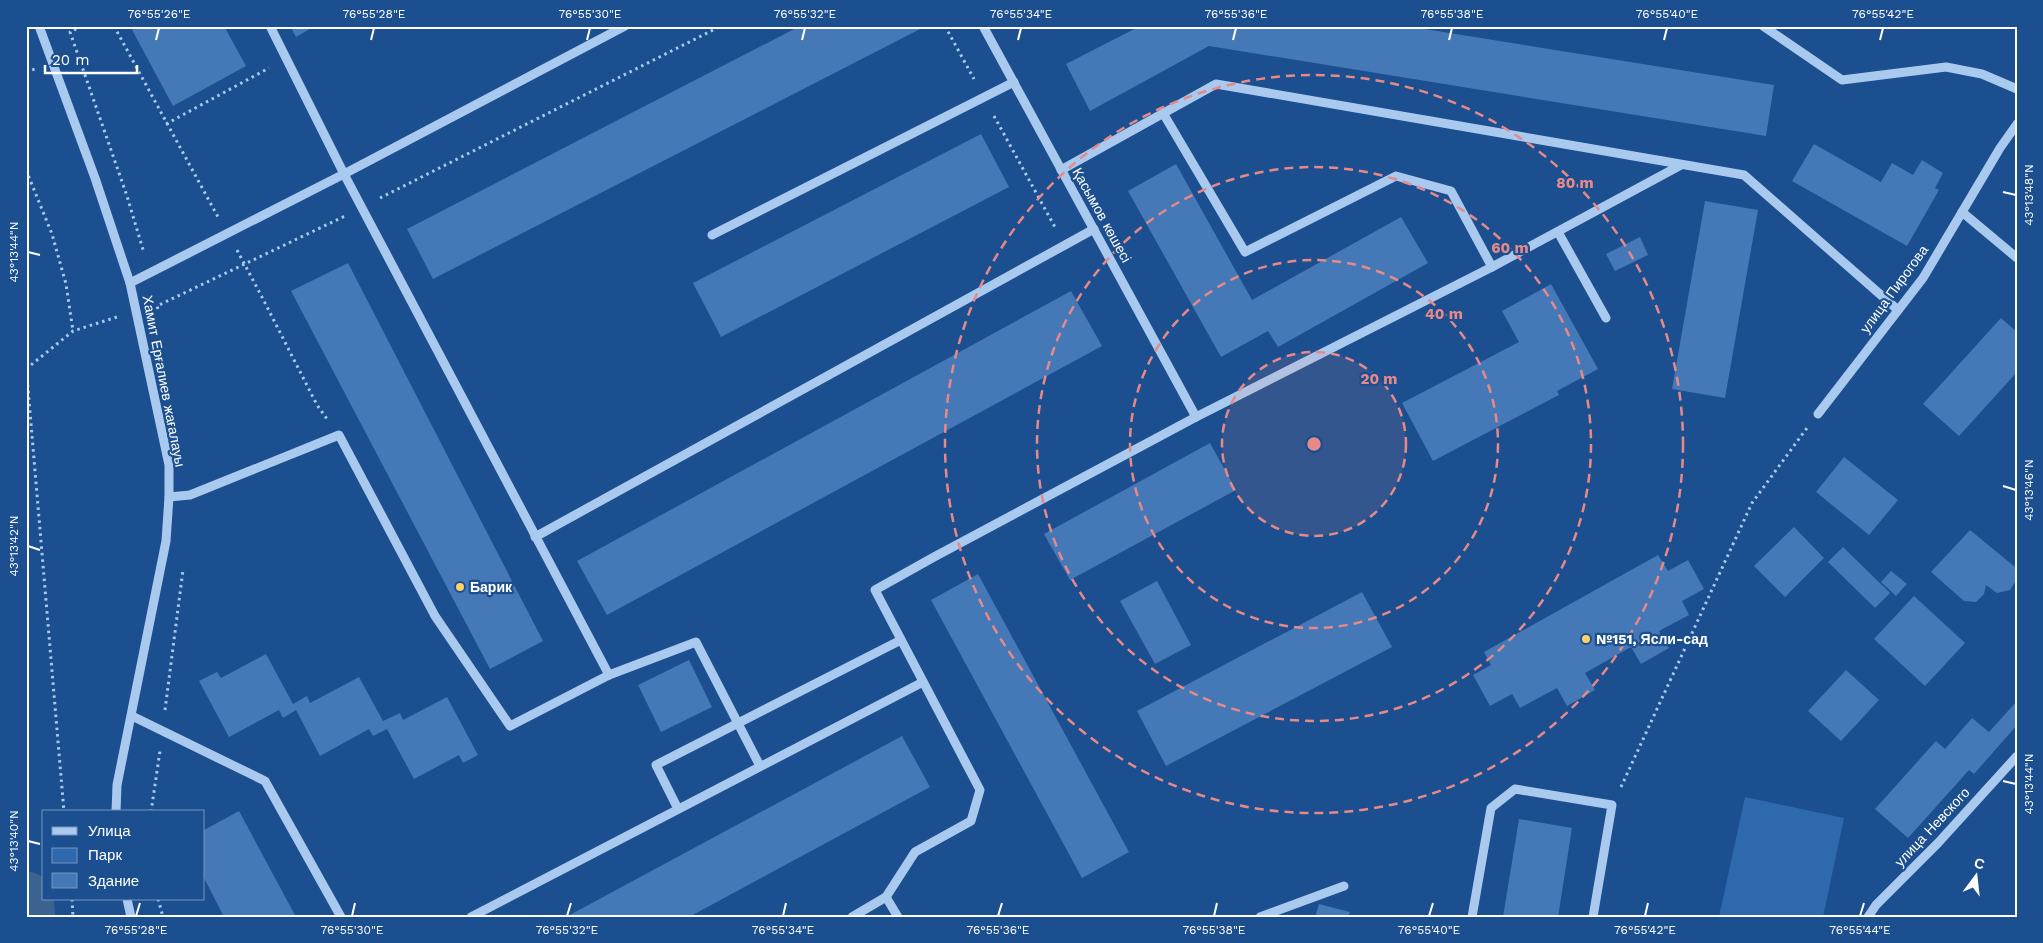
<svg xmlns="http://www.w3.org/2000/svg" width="2043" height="943" viewBox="0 0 2043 943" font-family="'Work Sans',sans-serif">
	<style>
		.green { fill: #2e69ad }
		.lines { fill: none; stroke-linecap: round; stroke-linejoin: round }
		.river { stroke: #3c6290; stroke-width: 55 }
		.building { fill: #4478b7 }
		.path { stroke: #a9c9ee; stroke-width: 3; stroke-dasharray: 2.5 4; stroke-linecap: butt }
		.minor { stroke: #a9c9ee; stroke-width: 9 }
		.ticks { fill: none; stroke: #fff; stroke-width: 2 }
		.ring { fill: none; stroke: #e88989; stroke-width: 2.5; stroke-dasharray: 9 6 }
		.poi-dot { fill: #ffd166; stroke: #1b4f8f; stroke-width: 2 }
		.labels { text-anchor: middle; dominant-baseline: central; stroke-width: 4.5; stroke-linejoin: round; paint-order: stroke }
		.street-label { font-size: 14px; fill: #fff; stroke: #1b4f8f }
		.poi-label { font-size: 14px; font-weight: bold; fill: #fff; stroke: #1b4f8f; text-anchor: start }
		.centre { fill: #e88989; stroke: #1b4f8f; stroke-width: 2.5 }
		.ring-label { font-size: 15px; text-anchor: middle; font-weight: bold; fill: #e88989; stroke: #1b4f8f; stroke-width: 4.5; stroke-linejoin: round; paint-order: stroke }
		.neatline { fill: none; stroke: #fff; stroke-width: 2 }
		.ticks-label { font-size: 12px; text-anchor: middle; fill: #fff }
	</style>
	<rect width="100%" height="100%" fill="#1b4f8f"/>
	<polygon class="green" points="1745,797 1844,818 1823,917 1719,917"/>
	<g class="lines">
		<polyline class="river" points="26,899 28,917"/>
	</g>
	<g class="building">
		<polygon points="130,26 224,26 246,66 173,106"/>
		<polygon points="290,26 315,26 296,37"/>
		<polygon points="800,26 926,26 433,279 407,229"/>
		<polygon points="1140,26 1406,26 1774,85 1766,136 1209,46 1090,111 1066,64"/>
		<polygon points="981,134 1009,187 721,337 693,283"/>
		<polygon points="1814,144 1881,182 1892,163 1913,175 1922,160 1943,173 1935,188 1939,190 1907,246 1792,181"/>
		<polygon points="1176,164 1252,300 1401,217 1428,263 1278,347 1268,331 1221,357 1128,191"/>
		<polygon points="1705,201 1758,210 1725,398 1672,389"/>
		<polygon points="1640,237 1648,255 1615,271 1606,254"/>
		<polygon points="348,263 543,641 490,669 291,291"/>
		<polygon points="1551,284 1598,369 1557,391 1559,395 1433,461 1402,403 1519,342 1502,311"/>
		<polygon points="1071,291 1102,346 607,615 577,561"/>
		<polygon points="2001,318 2017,332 2017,372 1959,436 1923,404"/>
		<polygon points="1210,443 1236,490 1070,580 1044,534"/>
		<polygon points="1844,457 1898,500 1869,535 1816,492"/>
		<polygon points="1794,527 1824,558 1785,597 1754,566"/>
		<polygon points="1970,530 2015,567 2017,579 2010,590 1997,593 1986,585 1984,594 1976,602 1964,601 1931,572"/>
		<polygon points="1843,547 1890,593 1875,608 1828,562"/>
		<polygon points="1658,555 1668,571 1688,560 1704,589 1682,601 1689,615 1659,631 1669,648 1641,664 1631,647 1585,673 1595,690 1567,706 1557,688 1520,708 1512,694 1490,706 1473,675 1491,665 1484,652"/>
		<polygon points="1891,571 1907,584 1896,596 1881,582"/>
		<polygon points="978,574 1129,852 1082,878 931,600"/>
		<polygon points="1157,581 1191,645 1155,664 1120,601"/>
		<polygon points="1362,592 1392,647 1166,766 1137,711"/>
		<polygon points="1914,596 1965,643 1925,686 1874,639"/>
		<polygon points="266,654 293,704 307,696 310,703 359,677 383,721 400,713 403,720 447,697 478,755 463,763 459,755 414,779 387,729 373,736 369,729 320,756 296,710 283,718 279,710 229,737 199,681 217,672 221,678"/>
		<polygon points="689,660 712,707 661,732 638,685"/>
		<polygon points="1846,670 1879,700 1841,741 1808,711"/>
		<polygon points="2017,701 2017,725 1974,774 1969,770 1908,838 1875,809 1936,741 1945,749 1972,718 1989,732"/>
		<polygon points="902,736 930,787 689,917 566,917"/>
		<polygon points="239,811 296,917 224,917 204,878 204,830"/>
		<polygon points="1519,819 1572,828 1558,917 1503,917"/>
		<polygon points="1319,904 1350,912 1348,917 1315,917"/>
	</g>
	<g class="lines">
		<g class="path">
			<polyline points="82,26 70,32 127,196 144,253"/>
			<polyline points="114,26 218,217"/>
			<polyline points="945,26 974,79"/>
			<polyline points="26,72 35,69"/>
			<polyline points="994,116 1056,229"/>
			<polyline points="166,124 269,68"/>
			<polyline points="26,170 52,234 66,284 73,331"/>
			<polyline points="380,198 721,26"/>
			<polyline points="237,250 263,299 317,405 327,419"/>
			<polyline points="158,309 157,306 345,216"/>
			<polyline points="26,365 64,812"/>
			<polyline points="26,369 73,331 117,317"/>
			<polyline points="165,710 183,570"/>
			<polyline points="1621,787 1752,503 1807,428"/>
			<polyline points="151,812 160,751"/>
			<polyline points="72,899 73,917"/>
			<polyline points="158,899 163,917"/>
		</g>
		<g class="minor">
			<polyline points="39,26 95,178 130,283 169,465 169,497 166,541 117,785 116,812"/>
			<polyline points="270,26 344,174 609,675"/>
			<polyline points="983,26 1196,417"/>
			<polyline points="1763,26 1842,80 1946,67 1982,74 2017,89"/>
			<polyline points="1163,113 1245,252 1396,176 1451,191 1492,267"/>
			<polyline points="1061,170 1216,84 1744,175 1898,310"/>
			<polyline points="1962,212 2017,258"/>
			<polyline points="1558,232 1606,318"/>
			<polyline points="712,235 1014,82"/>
			<polyline points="130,283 344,174 625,26"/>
			<polyline points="1818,414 1923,278 2000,148 2017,124"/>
			<polyline points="169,497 190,495 339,435 435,616 510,726 609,675 696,642 760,766"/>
			<polyline points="535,537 1094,229"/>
			<polyline points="132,716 265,781 341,917"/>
			<polyline points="678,809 656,765 901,640"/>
			<polyline points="127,899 131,917"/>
			<polyline points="471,917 923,682"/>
			<polyline points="852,917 886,897"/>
			<polyline points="898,917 886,897 915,852 971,821 980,790 875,590 934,557 1196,417 1492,267 1681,165"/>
			<polyline points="1260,917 1344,886"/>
			<polyline points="1472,917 1491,808 1515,789 1612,805 1593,917"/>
			<polyline points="1868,917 1876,905 1938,843 2017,756"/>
		</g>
	</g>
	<path class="ticks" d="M156 40 159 28M371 40 374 28M587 40 590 28M802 40 805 28M1018 40 1021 28M1233 40 1236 28M1449 40 1452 28M1664 40 1667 28M1880 40 1883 28M2003 192 2016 195M28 252 40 255M2003 486 2016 490M28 546 40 550M2003 781 2016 784M28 841 40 844M136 916 140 903M352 916 355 903M567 916 571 903M783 916 786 903M998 916 1002 903M1214 916 1217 903M1429 916 1433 903M1645 916 1648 903M1860 916 1864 903"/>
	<circle cx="1314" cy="444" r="92" fill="#e88989" fill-opacity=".12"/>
	<g class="ring">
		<circle cx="1314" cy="444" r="92"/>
		<circle cx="1314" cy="444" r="184"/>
		<circle cx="1314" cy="444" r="277"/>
		<circle cx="1314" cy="444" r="369"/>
	</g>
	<g class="poi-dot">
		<circle cx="460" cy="587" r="5"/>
		<circle cx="1586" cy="639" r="5"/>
	</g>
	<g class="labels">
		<g class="street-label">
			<text transform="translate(1102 215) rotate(61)">Қасымов көшесі</text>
			<text transform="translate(1894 289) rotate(-54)">улица Пирогова</text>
			<text transform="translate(164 381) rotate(79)">Хамит Ерғалиев жағалауы</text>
			<text transform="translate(1932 827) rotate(-47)">улица Невского</text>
		</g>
		<g class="poi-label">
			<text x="470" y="587">Барик</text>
			<text x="1596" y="639">№151, Ясли-сад</text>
		</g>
	</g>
	<circle cx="1314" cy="444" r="8" class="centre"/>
	<g class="ring-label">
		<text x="1575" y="188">80 m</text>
		<text x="1510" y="253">60 m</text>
		<text x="1444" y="319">40 m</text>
		<text x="1379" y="384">20 m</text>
	</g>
	<rect width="2043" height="943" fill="none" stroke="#1b4f8f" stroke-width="55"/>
	<rect x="42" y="810" width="162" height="90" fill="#1b4f8f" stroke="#7695bc"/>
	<rect x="52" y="827" width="25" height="8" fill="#a9c9ee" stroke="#7695bc"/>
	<text x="88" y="836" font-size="15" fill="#ffffff">Улица</text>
	<rect x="52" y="848" width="25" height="15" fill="#2e69ad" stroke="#7695bc"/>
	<text x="88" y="860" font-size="15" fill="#ffffff">Парк</text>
	<rect x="52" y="873" width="25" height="15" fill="#4478b7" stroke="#7695bc"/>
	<text x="88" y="886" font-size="15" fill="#ffffff">Здание</text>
	<g transform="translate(1976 876) rotate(15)" stroke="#1b4f8f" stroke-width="4" paint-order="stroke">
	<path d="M0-4L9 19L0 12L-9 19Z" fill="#ffffff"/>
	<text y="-8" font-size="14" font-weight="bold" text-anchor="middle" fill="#ffffff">С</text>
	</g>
	<path d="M45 65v8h92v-8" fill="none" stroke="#ffffff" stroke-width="2.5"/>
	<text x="52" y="65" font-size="15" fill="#ffffff" stroke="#1b4f8f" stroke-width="4" paint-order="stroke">20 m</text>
	<rect x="28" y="28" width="1988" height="888" class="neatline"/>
	<g class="ticks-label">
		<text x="159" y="18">76°55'26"E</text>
		<text x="374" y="18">76°55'28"E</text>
		<text x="590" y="18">76°55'30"E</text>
		<text x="805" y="18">76°55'32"E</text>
		<text x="1021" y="18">76°55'34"E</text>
		<text x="1236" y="18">76°55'36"E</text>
		<text x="1452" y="18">76°55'38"E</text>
		<text x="1667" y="18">76°55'40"E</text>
		<text x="1883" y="18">76°55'42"E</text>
		<text transform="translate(2029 195) rotate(-90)" y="4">43°13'48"N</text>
		<text transform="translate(14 252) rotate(-90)" y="4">43°13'44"N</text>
		<text transform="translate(2029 490) rotate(-90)" y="4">43°13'46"N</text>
		<text transform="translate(14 546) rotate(-90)" y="4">43°13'42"N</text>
		<text transform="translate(2029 784) rotate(-90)" y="4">43°13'44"N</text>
		<text transform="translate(14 841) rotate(-90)" y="4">43°13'40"N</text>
		<text x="136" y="934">76°55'28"E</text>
		<text x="352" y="934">76°55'30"E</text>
		<text x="567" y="934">76°55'32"E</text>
		<text x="783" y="934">76°55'34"E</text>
		<text x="998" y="934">76°55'36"E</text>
		<text x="1214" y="934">76°55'38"E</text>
		<text x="1429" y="934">76°55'40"E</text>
		<text x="1645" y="934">76°55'42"E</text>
		<text x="1860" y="934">76°55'44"E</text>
	</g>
</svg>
